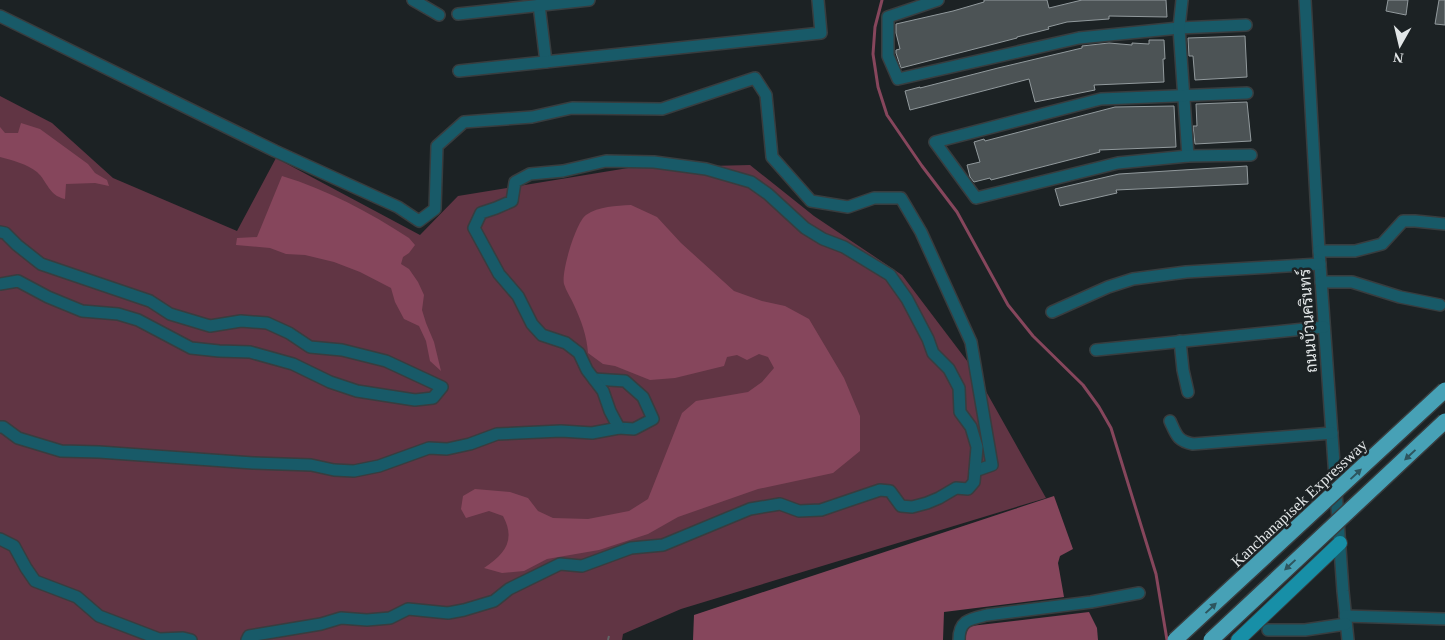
<svg xmlns="http://www.w3.org/2000/svg" width="1445" height="640" viewBox="0 0 1445 640" font-family="'Times New Roman',Sarabun,serif">
	<style>
		.green { fill: #613544 }
		.water { fill: #86465c }
		.lines { fill: none; stroke-linecap: round; stroke-linejoin: round }
		.stream { stroke: #86465c; stroke-width: 3 }
		.building { fill: #4c5355; stroke: #929a9d }
		.minor-casing { stroke: #383d3f; stroke-width: 14 }
		.major-casing { stroke: #383d3f; stroke-width: 16 }
		.path { stroke: #616668; stroke-width: 2; stroke-dasharray: 5 2.5; stroke-linecap: butt }
		.minor { stroke: #185a68; stroke-width: 11 }
		.major { stroke: #178fa7; stroke-width: 14 }
		.highway-bridge-casing { stroke: #383d3f; stroke-width: 18; stroke-linecap: butt }
		.highway-bridge { stroke: #47a1b6; stroke-width: 15 }
		.oneway { fill: #2d555e }
		.labels { text-anchor: middle; dominant-baseline: central; stroke-width: 5; stroke-linejoin: round; paint-order: stroke }
		.street-label { font-size: 16px; fill: #e2e6e7; stroke: #1c2224 }
	</style>
	<rect width="100%" height="100%" fill="#1c2224"/>
	<polygon class="green" points="0,96 52,123 113,178 237,231 276,158 420,235 458,196 628,168 750,165 814,216 902,275 974,370 1046,498 681,609 623,634 622,640 0,640"/>
	<g class="water">
		<path d="M21 123 40 129 88 164 95 173 107 180 109 186 95 183 66 184 65 199C48 195 48 182 37 172 27 164 12 160 0 157V127L5 133H18Z"/>
		<path d="M282 176C328 190 369 212 409 238L415 245 409 253 403 257 401 264 409 269 418 282 424 295 422 310 426 323 434 342 441 371 430 361 426 341 419 326 404 319 395 302 391 288 360 272 334 262 305 255 286 254 270 248 236 245 237 238 257 237Z"/>
		<path d="M631 205 657 217 681 243 734 291 762 301 785 306 809 319 844 378 860 416V451L833 473 758 489 678 517 648 534 599 550 547 559 524 571 502 573 484 568C505 554 516 540 503 516L489 511 466 518 461 509 463 496 475 489 510 492 528 498 538 511 553 518 588 519 629 511 648 499 682 413 696 401 748 392 762 382 774 368 768 357 759 354 747 360 737 355 727 357 724 366 675 378 650 380 615 366 603 364 588 353C587 336 581 320 574 305 571 298 566 291 564 284 561 272 576 222 586 215 599 206 616 206 631 205Z"/>
		<polygon points="1054,496 1073,549 1060,556 1058,563 1064,597 944,612 943,640 693,640 694,615"/>
		<polygon points="1089,612 1097,628 1098,640 962,640 962,635 971,626"/>
	</g>
	<g class="lines">
		<polyline class="stream" points="882,0 875,27 873,54 878,87 887,115 922,166 957,212 1008,305 1033,336 1083,385 1099,407 1111,428 1156,574 1167,640"/>
	</g>
	<g class="building">
		<polygon points="984,0 1047,0 1049,8 1082,0 1166,0 1167,17 1109,16 1109,19 1067,22 1048,27 1049,29 1017,37 1017,38 901,68 896,53 896,50 900,49 896,33 896,24 953,11 984,2"/>
		<polygon points="1388,0 1408,0 1406,15 1386,11"/>
		<polygon points="1439,0 1445,0 1445,25 1435,24"/>
		<polygon points="1245,36 1247,77 1195,80 1193,56 1189,56 1188,38"/>
		<polygon points="1149,40 1164,40 1165,59 1163,59 1164,82 1094,85 1095,90 1035,102 1029,79 910,110 905,91 920,87 920,88 998,68 1082,48 1082,46 1109,43 1132,45 1132,43 1149,44"/>
		<polygon points="1247,102 1251,141 1195,144 1193,126 1197,126 1196,104"/>
		<polygon points="1174,106 1176,147 1099,150 1100,152 991,180 990,178 974,182 970,177 967,165 980,162 974,142 984,139 985,141 1115,107"/>
		<polygon points="1247,166 1248,184 1116,190 1117,193 1060,206 1055,189 1119,174"/>
	</g>
	<g class="lines">
		<g class="minor-casing">
			<g id="minor">
				<polyline points="413,0 439,15"/>
				<polyline points="938,0 888,17 888,56 898,79 1079,38 1179,28 1246,25"/>
				<polyline points="1182,0 1179,28 1188,156"/>
				<polyline points="1305,0 1319,251 1343,591 1348,640"/>
				<polyline points="539,5 546,62"/>
				<polyline points="458,14 589,0"/>
				<polyline points="0,16 275,151 398,207 419,221 435,209 437,146 464,122 532,117 572,108 662,109 755,78 766,95 772,157 811,201 848,207 874,198 901,198 921,232 971,342 992,465 975,471"/>
				<polyline points="459,71 821,33 818,0"/>
				<polyline points="1247,93 1101,99 935,142 976,198 1118,163 1188,156 1251,155"/>
				<polyline points="0,232 5,233 17,245 41,264 150,301 170,314 210,326 241,321 267,323 289,333 310,347 342,350 386,361 442,387 433,398 415,400 357,391 330,382 293,364 250,352 219,351 191,348 138,320 118,314 82,311 48,297 18,281 0,284"/>
				<polyline points="1319,251 1355,251 1382,244 1403,221 1415,221 1445,224"/>
				<polyline points="1321,282 1352,282 1400,297 1440,305"/>
				<polyline points="1052,312 1108,287 1133,279 1186,272 1320,264"/>
				<polyline points="1180,341 1183,370 1188,392"/>
				<polyline points="1096,350 1324,327"/>
				<polyline points="594,379 625,381 643,397 653,419 634,429 619,428"/>
				<path d="M1170 421C1176 434 1177 441 1193 444L1332 433"/>
				<polyline points="0,427 3,427 18,438 61,451 99,452 253,463 311,465 334,470 354,471 379,466 429,448 447,449 470,444 497,434 561,431 592,433 619,428 610,411 603,391 587,370 579,353 566,343 542,335 532,324 518,296 499,274 474,228 481,213 496,208 512,201 515,182 530,174 563,171 606,161 654,162 706,169 751,182 768,194 805,228 823,239 844,247 890,275 907,299 928,339 933,353 949,369 959,388 960,412 971,427 977,447 974,482 968,489 956,488 939,498 927,503 912,507 901,506 890,491 880,490 821,510 799,511 780,504 750,509 663,545 631,548 582,566 560,564 509,589 494,601 464,610 448,613 408,609 390,618 367,620 341,618 321,624 249,636 247,640"/>
				<polyline points="0,539 14,546 26,568 35,581 77,597 99,616 159,639 183,638 191,640"/>
				<polyline points="1345,616 1445,619"/>
				<polyline points="1268,630 1305,630 1346,624"/>
				<path d="M959 640C959 620 970 619 987 615L1091 602 1139 593"/>
			</g>
		</g>
		<g class="major-casing">
			<polyline id="major" points="1238,640 1340,543"/>
		</g>
		<polyline class="path" points="608,640 609,636"/>
		<use href="#minor" class="minor"/>
		<use href="#major" class="major"/>
		<g class="highway-bridge-casing">
			<g id="highway-bridge">
				<polyline points="1175,640 1445,390"/>
				<polyline points="1211,640 1445,421"/>
			</g>
		</g>
		<use href="#highway-bridge" class="highway-bridge"/>
	</g>
	<defs><path id="oneway-solid" d="M-6-.8H1V-3.2L6.5 0L1 3.2V.8H-6Z" transform="scale(1.25)"/></defs>
	<g class="oneway">
		<use href="#oneway-solid" transform="translate(1410 455) rotate(137)"/>
		<use href="#oneway-solid" transform="translate(1356 474) rotate(-43)"/>
		<use href="#oneway-solid" transform="translate(1290 565) rotate(137)"/>
		<use href="#oneway-solid" transform="translate(1211 608) rotate(-43)"/>
	</g>
	<g class="labels">
		<g class="street-label">
			<text transform="translate(1308 321) rotate(-94)">ถนนบัวนครินทร์</text>
			<text transform="translate(1299 503) rotate(-43)">Kanchanapisek Expressway</text>
		</g>
	</g>
	<g transform="translate(1400 45) rotate(188)" stroke="#1c2224" stroke-width="4" paint-order="stroke">
	<path d="M0-4L9 19L0 12L-9 19Z" fill="#e2e6e7"/>
	<text y="-8" font-size="14" font-weight="bold" text-anchor="middle" fill="#e2e6e7">N</text>
	</g>
</svg>
